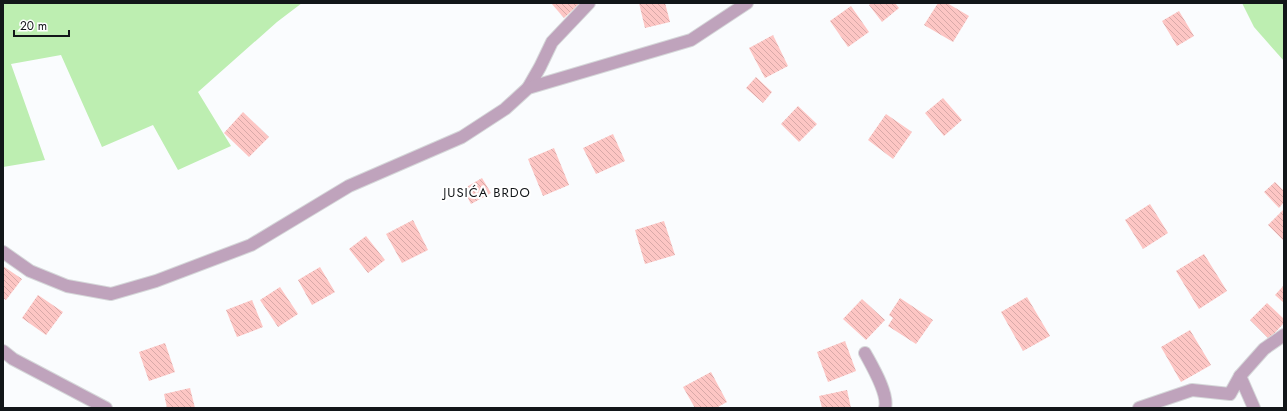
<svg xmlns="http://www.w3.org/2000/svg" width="1287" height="411" viewBox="0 0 1287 411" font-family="Jost,sans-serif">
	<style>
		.green { fill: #bdeeb1 }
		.building { fill: url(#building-back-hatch) }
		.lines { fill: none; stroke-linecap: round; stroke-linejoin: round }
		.minor-casing { stroke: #d5d7d9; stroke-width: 14 }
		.minor { stroke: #bfa3bc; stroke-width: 12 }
		.labels { text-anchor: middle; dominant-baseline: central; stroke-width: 4; stroke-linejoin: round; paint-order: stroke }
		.quarter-label { font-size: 13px; letter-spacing: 1px; fill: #121619; stroke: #fff }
	</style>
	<defs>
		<pattern id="building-back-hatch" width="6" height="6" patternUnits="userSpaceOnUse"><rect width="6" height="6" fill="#fdc6c4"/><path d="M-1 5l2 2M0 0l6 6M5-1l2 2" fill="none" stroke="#d8a9a8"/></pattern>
	</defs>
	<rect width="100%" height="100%" fill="#fafcfe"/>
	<g class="green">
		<polygon points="3,3 302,3 277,22 198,92 231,146 178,170 153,125 102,147 61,55 11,64 45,160 3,167"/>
		<polygon points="1242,3 1284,3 1284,61 1254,27"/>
	</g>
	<g class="building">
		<polygon points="551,3 580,3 564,18"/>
		<polygon points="639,3 665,3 670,22 645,28"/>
		<polygon points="871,3 895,3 899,8 882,22 869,5"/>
		<polygon points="938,3 947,3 969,16 953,42 924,25"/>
		<polygon points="851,6 869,32 848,47 830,21"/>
		<polygon points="1179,11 1194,36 1177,46 1162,21"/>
		<polygon points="773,35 788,66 765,78 749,48"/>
		<polygon points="756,77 772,92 763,103 746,88"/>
		<polygon points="943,98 962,120 944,136 925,113"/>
		<polygon points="798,106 817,124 799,142 781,124"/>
		<polygon points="243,112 269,137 249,157 224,133"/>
		<polygon points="886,114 912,132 893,159 868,140"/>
		<polygon points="613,134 625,161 596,174 583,148"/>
		<polygon points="554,148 569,185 543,196 528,159"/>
		<polygon points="482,178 491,193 471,204 463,189"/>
		<polygon points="1275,182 1284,191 1284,202 1279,208 1264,192"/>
		<polygon points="1150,204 1168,233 1143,249 1125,220"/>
		<polygon points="1284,209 1284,241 1268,225"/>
		<polygon points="413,220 428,250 402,263 386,234"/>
		<polygon points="664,221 675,255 645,264 635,230"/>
		<polygon points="366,236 385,260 368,273 349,249"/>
		<polygon points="1204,254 1227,291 1199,309 1176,271"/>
		<polygon points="3,266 22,279 6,300 3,298"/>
		<polygon points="320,267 335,292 312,305 298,280"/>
		<polygon points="1284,285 1284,303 1275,295"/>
		<polygon points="280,287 298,314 278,327 260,300"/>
		<polygon points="38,295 63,312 46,335 22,318"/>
		<polygon points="1027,297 1050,336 1023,351 1001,312"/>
		<polygon points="900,298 933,320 916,344 888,326 893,318 889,315"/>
		<polygon points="862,299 885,320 866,340 843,319"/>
		<polygon points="252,300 263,327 237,337 226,310"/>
		<polygon points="1267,303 1284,319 1284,323 1269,339 1250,320"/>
		<polygon points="1190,330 1211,365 1181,382 1161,347"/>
		<polygon points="845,341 856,371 828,382 817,352"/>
		<polygon points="165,343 175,372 149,381 139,352"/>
		<polygon points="711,372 727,402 716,408 695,408 683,387"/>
		<polygon points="190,388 195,408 167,408 164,394"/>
		<polygon points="847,390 851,408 822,408 819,396"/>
	</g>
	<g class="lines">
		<g class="minor-casing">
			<g id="minor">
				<polyline points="528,88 540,67 552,42 589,3"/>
				<polyline points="3,252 30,271 67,286 111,294 156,281 251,245 349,186 462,137 505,109 528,88 691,40 747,3"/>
				<polyline points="3,351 13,359 106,408"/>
				<path d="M865 353C872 366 889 394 885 408"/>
				<polyline points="1240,376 1264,349 1284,335"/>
				<polyline points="1139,408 1192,390 1230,394 1240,376 1254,408"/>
			</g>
		</g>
		<use href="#minor" class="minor"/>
	</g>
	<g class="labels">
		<g class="quarter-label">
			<text x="487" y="192">JUSIĆA BRDO</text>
		</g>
	</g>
	<rect width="1287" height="411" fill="none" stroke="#121619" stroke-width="8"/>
	<path d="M14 30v6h55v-6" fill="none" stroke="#121619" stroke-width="2"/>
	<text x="20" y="30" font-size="12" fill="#121619" stroke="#ffffff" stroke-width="3" paint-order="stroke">20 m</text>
</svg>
